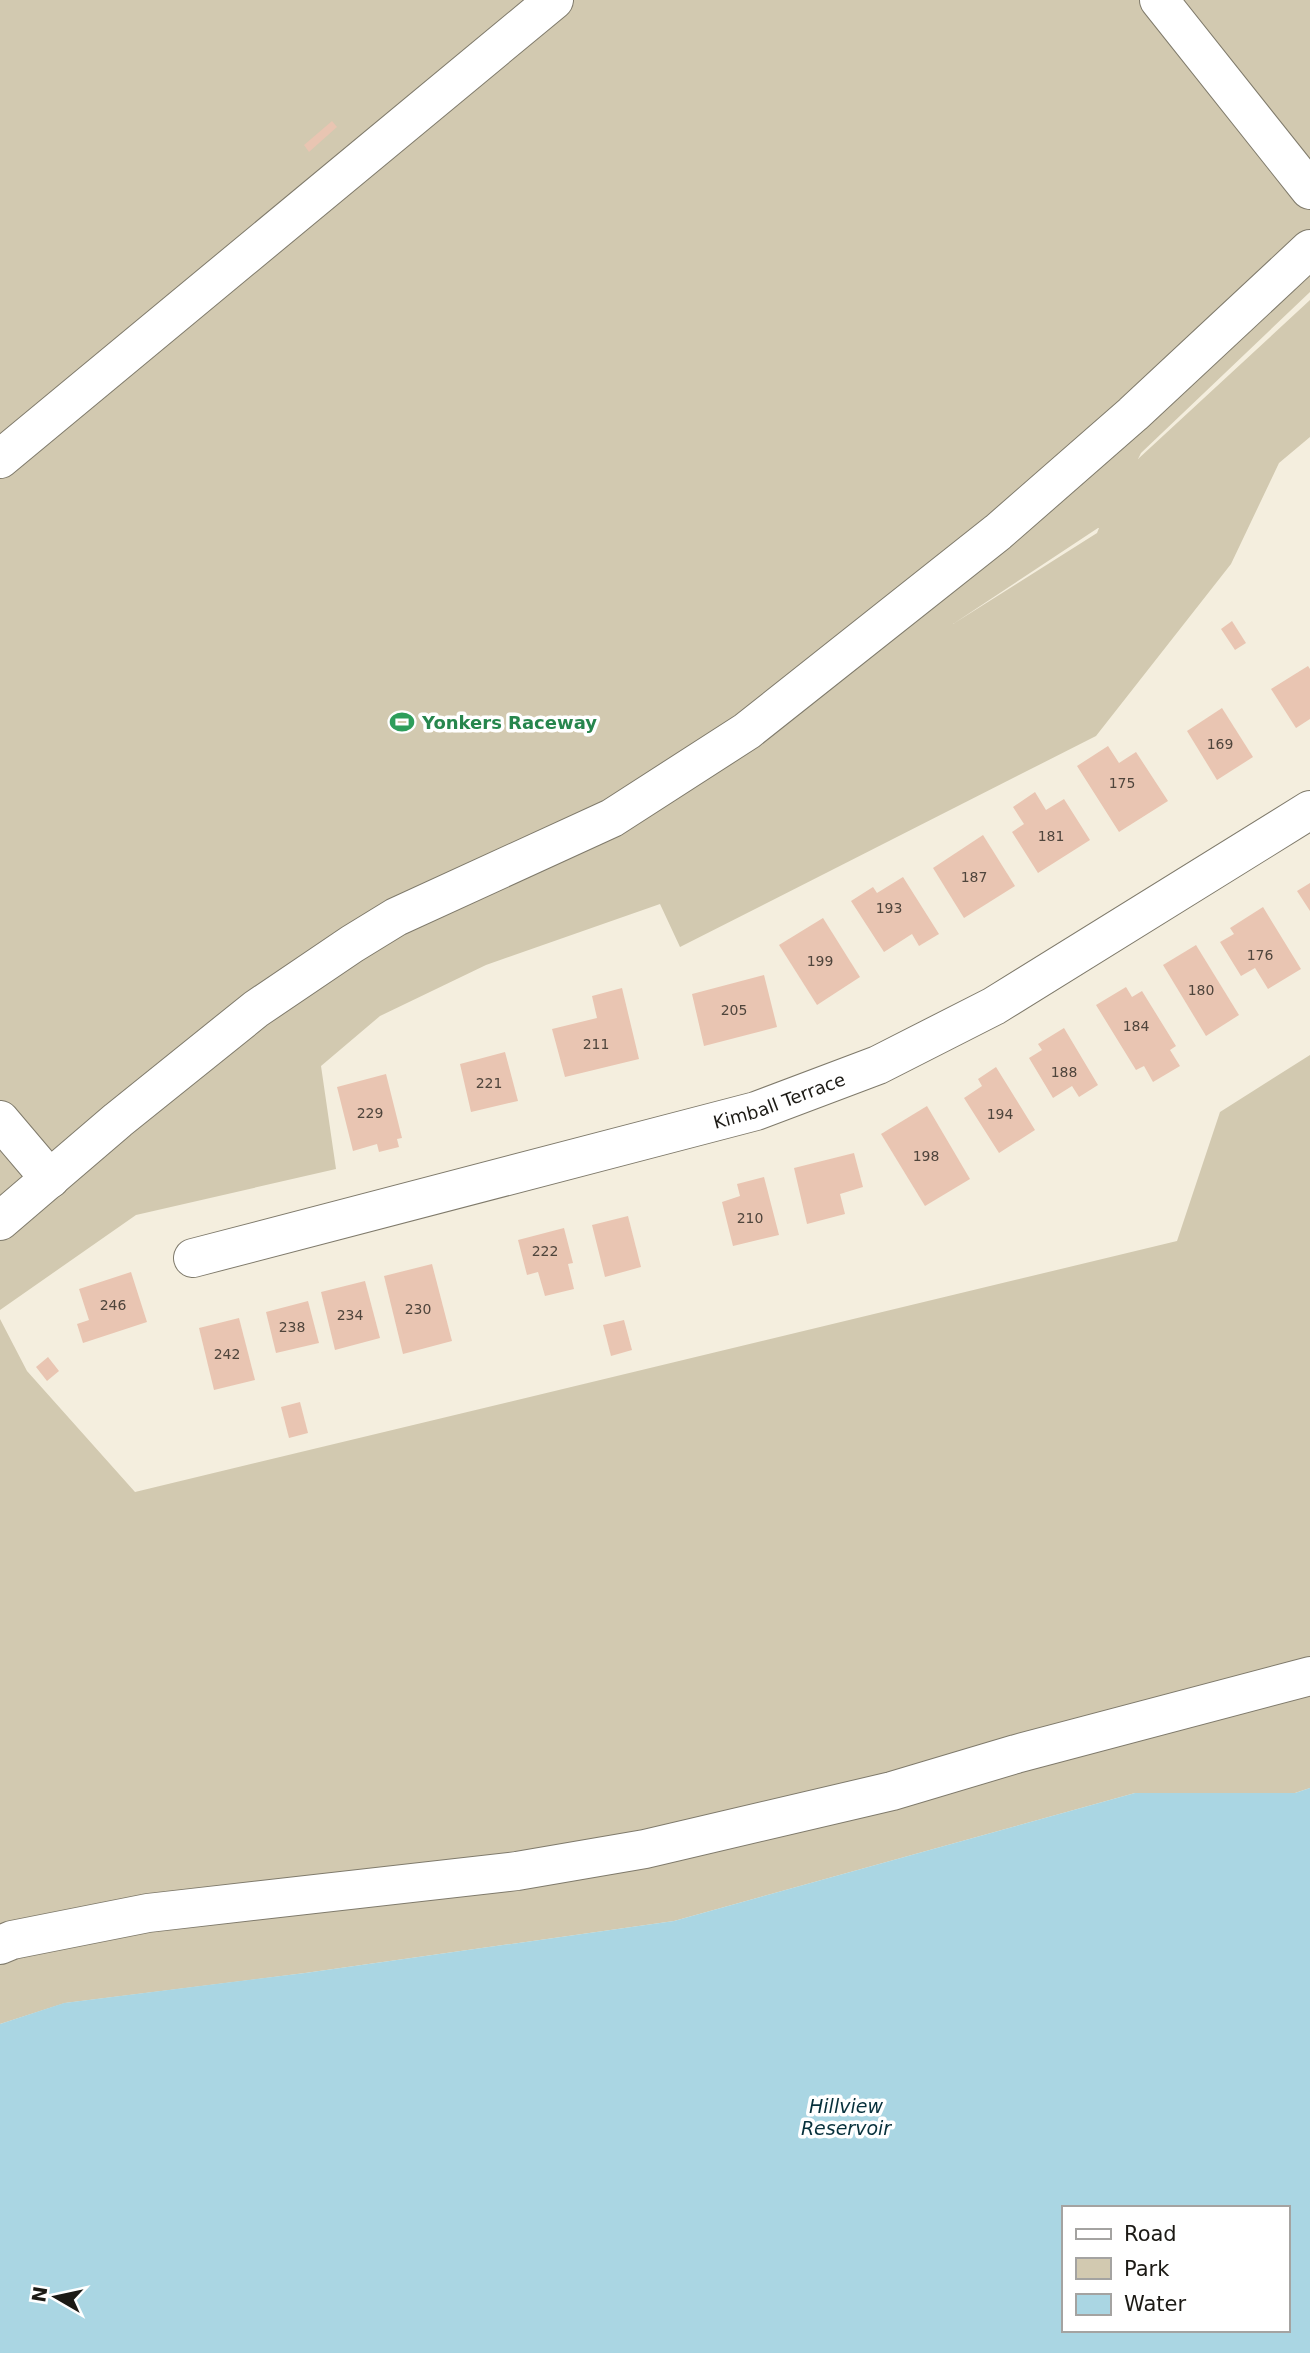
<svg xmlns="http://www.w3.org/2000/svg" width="1310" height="2353" viewBox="0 0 1310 2353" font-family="'DejaVu Sans',sans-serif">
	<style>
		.green { fill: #d2c9b0; fill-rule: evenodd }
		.water { fill: #aad6e3; fill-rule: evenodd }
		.building { fill: #e9c5b2 }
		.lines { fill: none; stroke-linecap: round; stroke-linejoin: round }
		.minor-casing { stroke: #7f7a6b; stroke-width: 40 }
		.minor { stroke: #fff; stroke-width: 38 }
		.labels { text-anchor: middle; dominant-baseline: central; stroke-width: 7; stroke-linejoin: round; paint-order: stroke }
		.number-label { font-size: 14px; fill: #4f453c }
		.leisure-label { font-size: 18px; font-weight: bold; fill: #27864d; stroke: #fff; text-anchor: start }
		.street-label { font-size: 18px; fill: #1c1a15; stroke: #fff }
		.water-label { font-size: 19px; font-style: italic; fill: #07313c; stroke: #fff }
	</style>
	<rect width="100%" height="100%" fill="#f4eede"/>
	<g class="green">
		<path d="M0 0H1310V292L1141 453 1138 459 1310 300V437L1279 463 1231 564 1096 736 680 947 660 904 486 965 380 1016 321 1066 336 1169 136 1215 0 1310ZM1099 528 1097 533 953 624 1098 528Z"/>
		<polygon points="1310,1055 1310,1788 1295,1793 1135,1793 674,1921 305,1973 65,2003 0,2024 0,1319 27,1371 135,1492 1177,1241 1220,1112"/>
	</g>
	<path class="water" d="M1310 1788V2353H0V2024L64 2003 305 1973 674 1921 1135 1793H1295ZM1063 2208H1287V2330H1063Z"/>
	<g class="building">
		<polygon points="332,121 337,127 309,152 304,145"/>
		<polygon points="1232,621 1246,643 1235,650 1221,629"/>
		<polygon points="1308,666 1310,669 1310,719 1296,728 1271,689"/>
		<polygon points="1222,708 1253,757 1217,780 1187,731"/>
		<polygon points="1108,746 1119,763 1136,752 1168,801 1119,832 1077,766"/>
		<polygon points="1035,792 1046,810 1064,799 1090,840 1038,873 1012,832 1024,824 1013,807"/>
		<polygon points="983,835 1015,886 964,918 933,868"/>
		<polygon points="903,877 939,934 919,946 912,934 884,952 851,901 873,887 877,893"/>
		<polygon points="1310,883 1310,911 1297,891"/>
		<polygon points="1263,907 1301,969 1268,989 1255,968 1241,976 1220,942 1234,934 1230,928"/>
		<polygon points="823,918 860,977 817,1005 779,945"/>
		<polygon points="1196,945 1239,1015 1206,1036 1163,965"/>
		<polygon points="764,975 777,1027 704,1046 692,994"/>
		<polygon points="1126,987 1132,997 1142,991 1176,1046 1170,1050 1180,1066 1153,1082 1144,1066 1136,1070 1096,1005"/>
		<polygon points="622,988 639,1059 565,1077 552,1029 597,1018 592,996"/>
		<polygon points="1064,1028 1098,1085 1079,1097 1072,1086 1053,1098 1029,1058 1042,1050 1038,1044"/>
		<polygon points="505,1052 518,1101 471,1112 460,1064"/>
		<polygon points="996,1067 1035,1130 999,1153 964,1098 982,1086 978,1079"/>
		<polygon points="386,1074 402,1138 397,1139 399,1147 379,1152 377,1144 353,1151 337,1087"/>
		<polygon points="927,1106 970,1179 925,1206 881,1134"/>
		<polygon points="854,1153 863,1187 840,1194 845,1214 807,1224 794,1168"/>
		<polygon points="764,1177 779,1235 733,1246 722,1202 740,1196 737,1184"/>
		<polygon points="628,1216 641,1267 605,1277 592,1225"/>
		<polygon points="564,1228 573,1263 568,1264 574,1289 545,1296 538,1272 527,1275 518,1240"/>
		<polygon points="432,1264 452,1341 403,1354 384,1276"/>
		<polygon points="131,1272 147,1322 83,1343 77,1324 89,1320 79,1289"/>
		<polygon points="365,1281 380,1338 335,1350 321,1292"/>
		<polygon points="308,1301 319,1343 276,1353 266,1312"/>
		<polygon points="239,1318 255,1380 214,1390 199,1328"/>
		<polygon points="624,1320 632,1350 611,1356 603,1325"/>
		<polygon points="48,1357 59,1371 47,1381 36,1367"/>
		<polygon points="300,1402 308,1433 289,1438 281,1407"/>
	</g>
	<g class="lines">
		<g class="minor-casing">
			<g id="minor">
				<polyline points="1159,0 1310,190"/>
				<polyline points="0,459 554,0"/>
				<polyline points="0,1120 50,1179"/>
				<polyline points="0,1221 118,1120 256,1009 352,944 396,917 612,818 747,731 998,532 1133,414 1310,249"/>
				<path id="s1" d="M193 1258 756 1111 878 1065 994 1006 1310 810"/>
				<polyline points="0,1945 12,1940 148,1913 517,1871 645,1849 892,1791 1016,1754 1310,1676"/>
			</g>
		</g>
		<use href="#minor" class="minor"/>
	</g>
	<defs>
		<g id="stadium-bare" transform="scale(1.89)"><path d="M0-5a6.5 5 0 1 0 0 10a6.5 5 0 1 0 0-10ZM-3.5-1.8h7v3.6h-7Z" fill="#2e9e5b" stroke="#fff" stroke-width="2.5" paint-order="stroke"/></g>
	</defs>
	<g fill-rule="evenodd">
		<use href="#stadium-bare" x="402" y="722"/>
	</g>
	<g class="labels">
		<g class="number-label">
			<text x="1220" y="744">169</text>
			<text x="1122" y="783">175</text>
			<text x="1051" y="836">181</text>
			<text x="974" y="877">187</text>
			<text x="889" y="908">193</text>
			<text x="1260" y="955">176</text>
			<text x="820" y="961">199</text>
			<text x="1201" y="990">180</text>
			<text x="734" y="1010">205</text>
			<text x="1136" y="1026">184</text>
			<text x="596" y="1044">211</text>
			<text x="1064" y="1072">188</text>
			<text x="489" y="1083">221</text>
			<text x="370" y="1113">229</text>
			<text x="1000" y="1114">194</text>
			<text x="926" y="1156">198</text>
			<text x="750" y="1218">210</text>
			<text x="545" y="1251">222</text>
			<text x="113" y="1305">246</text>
			<text x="418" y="1309">230</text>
			<text x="350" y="1315">234</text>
			<text x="292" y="1327">238</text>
			<text x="227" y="1354">242</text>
		</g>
		<g class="leisure-label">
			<text x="422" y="722">Yonkers Raceway</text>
		</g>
		<g class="street-label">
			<text stroke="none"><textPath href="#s1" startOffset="607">Kimball Terrace</textPath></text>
		</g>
		<g class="water-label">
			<text x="846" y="2106">Hillview<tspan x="846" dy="22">Reservoir</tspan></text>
		</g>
	</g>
	<rect x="1062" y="2206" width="228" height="126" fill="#ffffff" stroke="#a4a3a1" stroke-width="2"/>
	<rect x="1076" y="2229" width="35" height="10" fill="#ffffff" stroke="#a4a3a1" stroke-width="2"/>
	<text x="1124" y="2241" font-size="21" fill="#1c1a15">Road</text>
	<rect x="1076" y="2258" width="35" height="21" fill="#d2c9b0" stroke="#a4a3a1" stroke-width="2"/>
	<text x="1124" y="2276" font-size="21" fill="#1c1a15">Park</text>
	<rect x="1076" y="2294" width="35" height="21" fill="#aad6e3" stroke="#a4a3a1" stroke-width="2"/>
	<text x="1124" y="2311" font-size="21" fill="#1c1a15">Water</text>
	<g transform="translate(56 2297) rotate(279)" stroke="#ffffff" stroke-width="5" paint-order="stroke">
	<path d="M0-5L12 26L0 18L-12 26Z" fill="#1c1a15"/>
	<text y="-10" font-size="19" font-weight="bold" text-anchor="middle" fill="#1c1a15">N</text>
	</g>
</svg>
